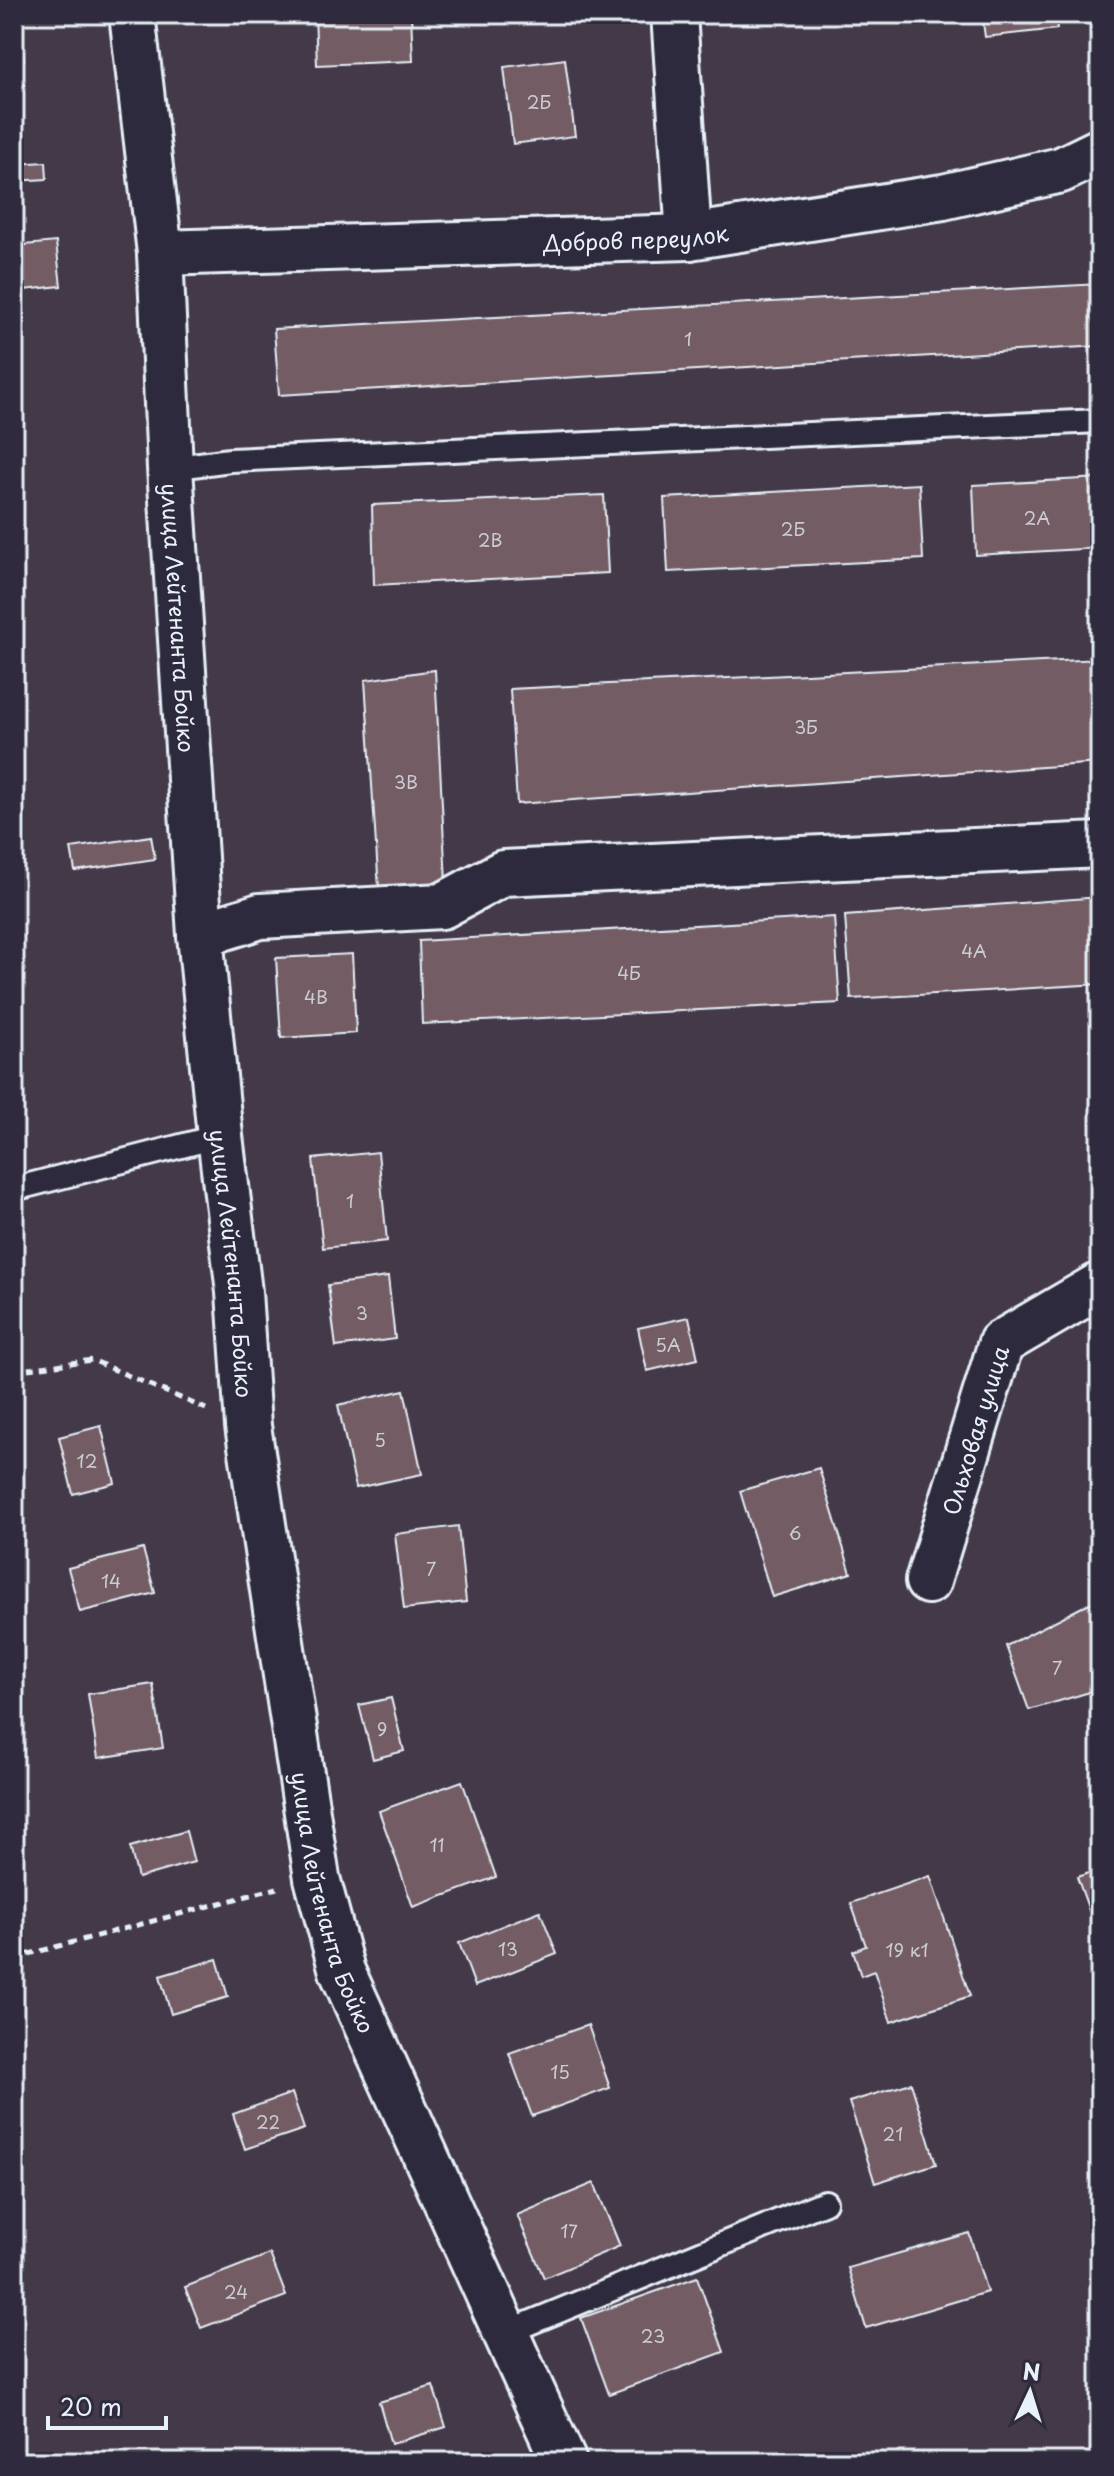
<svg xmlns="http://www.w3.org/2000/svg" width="1114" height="2476" viewBox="0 0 1114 2476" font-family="'Playpen Sans',sans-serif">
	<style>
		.building { fill: #735b64; stroke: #e8f1f8; stroke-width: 2 }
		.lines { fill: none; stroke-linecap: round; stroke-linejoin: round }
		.lane-casing { stroke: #e8f1f8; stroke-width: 28 }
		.street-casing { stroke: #e8f1f8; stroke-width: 50 }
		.path { stroke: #e8f1f8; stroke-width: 5; stroke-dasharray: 8 6; stroke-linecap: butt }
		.lane { stroke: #2f2a3d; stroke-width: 22 }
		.street { stroke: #2f2a3d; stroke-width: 44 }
		.labels { text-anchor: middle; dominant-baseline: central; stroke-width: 6; stroke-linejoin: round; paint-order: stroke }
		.number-label { font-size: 18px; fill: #cbccd3 }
		.street-label { font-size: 22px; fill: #e8f1f8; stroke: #2f2a3d }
	</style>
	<rect width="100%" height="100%" fill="#433949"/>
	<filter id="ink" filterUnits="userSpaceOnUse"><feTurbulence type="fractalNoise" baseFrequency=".0125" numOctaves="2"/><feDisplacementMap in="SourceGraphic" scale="16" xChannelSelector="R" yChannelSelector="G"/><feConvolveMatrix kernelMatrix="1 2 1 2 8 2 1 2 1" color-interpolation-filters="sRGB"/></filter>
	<g filter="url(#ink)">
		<g class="building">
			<polygon points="315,14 411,14 413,61 317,65"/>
			<polygon points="982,14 1055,14 1057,29 985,37"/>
			<polygon points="14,23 17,23 24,60 14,62"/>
			<polygon points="565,59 575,136 513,144 504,67"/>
			<polygon points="46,162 47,179 14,181 14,164"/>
			<polygon points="56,242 61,286 14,291 14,246"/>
			<polygon points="1100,284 1100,346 279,395 274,329"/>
			<polygon points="1100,478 1100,548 976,555 973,485"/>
			<polygon points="919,484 923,559 668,572 664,498"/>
			<polygon points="604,495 608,573 374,585 372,505"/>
			<polygon points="1100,659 1100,763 517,804 510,689"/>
			<polygon points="435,670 446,882 379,890 365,680"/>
			<polygon points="151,836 155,859 75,871 71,848"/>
			<polygon points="1100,897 1100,984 851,999 845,916"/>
			<polygon points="834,917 840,1003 422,1024 419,941"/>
			<polygon points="352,954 356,1033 281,1038 276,958"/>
			<polygon points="378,1152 387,1241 323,1248 313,1159"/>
			<polygon points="388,1277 395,1339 336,1347 328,1285"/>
			<polygon points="689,1317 698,1359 647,1371 638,1328"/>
			<polygon points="404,1390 422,1474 356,1488 338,1405"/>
			<polygon points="101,1426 115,1483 73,1494 59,1437"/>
			<polygon points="819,1468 851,1573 772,1597 740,1491"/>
			<polygon points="458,1526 466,1602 404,1609 395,1534"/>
			<polygon points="143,1549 155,1593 80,1612 68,1568"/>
			<polygon points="1092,1602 1100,1624 1100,1689 1029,1710 1006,1646"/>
			<polygon points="153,1684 163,1748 98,1758 88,1694"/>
			<polygon points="391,1698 404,1751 373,1759 359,1705"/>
			<polygon points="462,1781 496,1877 413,1907 379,1811"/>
			<polygon points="186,1831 194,1862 138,1878 130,1847"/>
			<polygon points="1100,1869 1100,1941 1077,1877"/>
			<polygon points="930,1876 970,1996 891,2022 874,1971 861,1976 853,1951 866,1946 851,1903"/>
			<polygon points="540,1911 557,1954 475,1986 459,1943"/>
			<polygon points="217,1959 228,1997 171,2014 160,1976"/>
			<polygon points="588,2025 610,2088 532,2116 509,2053"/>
			<polygon points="911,2083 936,2164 875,2183 849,2102"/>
			<polygon points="292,2093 304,2129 245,2149 233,2114"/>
			<polygon points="594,2183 620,2246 544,2278 517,2215"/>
			<polygon points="969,2233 987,2292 866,2328 848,2268"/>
			<polygon points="270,2254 286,2296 201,2328 185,2287"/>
			<polygon points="697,2277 724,2352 609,2394 581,2318"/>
			<polygon points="433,2386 446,2427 391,2444 379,2402"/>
		</g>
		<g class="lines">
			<g class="lane-casing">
				<g id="lane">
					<polyline points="170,468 230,460 1100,421"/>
					<polyline points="14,1189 220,1136"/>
					<polyline points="505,2333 825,2202"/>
				</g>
			</g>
			<g class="street-casing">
				<g id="street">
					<path id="s1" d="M132 14 160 253 170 468 200 935 220 1136 239 1292 248 1426 317 1878 342 1971 564 2462"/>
					<polyline points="674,14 689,237"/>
					<path id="s2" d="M160 253 689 237 943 197 1061 170 1100 151"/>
					<polyline points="200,935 260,916 442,906 503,873 1100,845"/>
					<path id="s3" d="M928 1581 1001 1343 1100 1285"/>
				</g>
			</g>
			<g class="path">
				<polyline points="14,1371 92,1360 206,1409"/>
				<polyline points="14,1958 277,1888"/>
			</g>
			<use href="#lane" class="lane"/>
			<use href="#street" class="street"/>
		</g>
	</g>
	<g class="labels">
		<g class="number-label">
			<text x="539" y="101">2Б</text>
			<text x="688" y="338">1</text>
			<text x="1037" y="517">2А</text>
			<text x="793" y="528">2Б</text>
			<text x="490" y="539">2В</text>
			<text x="806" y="726">3Б</text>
			<text x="406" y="781">3В</text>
			<text x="974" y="950">4А</text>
			<text x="629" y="972">4Б</text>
			<text x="316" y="996">4В</text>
			<text x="350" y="1200">1</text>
			<text x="362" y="1312">3</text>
			<text x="668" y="1344">5А</text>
			<text x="380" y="1439">5</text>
			<text x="87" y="1460">12</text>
			<text x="795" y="1532">6</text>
			<text x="431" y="1568">7</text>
			<text x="111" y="1580">14</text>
			<text x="1057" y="1667">7</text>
			<text x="382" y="1728">9</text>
			<text x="437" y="1844">11</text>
			<text x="508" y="1948">13</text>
			<text x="907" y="1949">19 к1</text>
			<text x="560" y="2071">15</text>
			<text x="268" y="2121">22</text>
			<text x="893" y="2133">21</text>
			<text x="569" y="2230">17</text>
			<text x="236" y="2291">24</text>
			<text x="653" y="2335">23</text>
		</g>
		<g class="street-label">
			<text stroke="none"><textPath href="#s2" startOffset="476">Добров переулок</textPath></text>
			<text stroke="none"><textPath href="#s1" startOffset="606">улица Лейтенанта Бойко</textPath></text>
			<text stroke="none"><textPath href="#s1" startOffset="1254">улица Лейтенанта Бойко</textPath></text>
			<text stroke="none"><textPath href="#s3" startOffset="158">Ольховая улица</textPath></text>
			<text stroke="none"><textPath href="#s1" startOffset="1902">улица Лейтенанта Бойко</textPath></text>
		</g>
	</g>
	<rect width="1114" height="2476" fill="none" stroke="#2f2a3d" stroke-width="48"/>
	<rect x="24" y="24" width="1066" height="2428" fill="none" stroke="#e8f1f8" stroke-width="3" filter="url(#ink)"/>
	<g transform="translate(1030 2392) rotate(4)" stroke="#2f2a3d" stroke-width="6" paint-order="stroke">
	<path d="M0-6L14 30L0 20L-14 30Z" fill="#e8f1f8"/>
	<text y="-12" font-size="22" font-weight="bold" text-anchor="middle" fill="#e8f1f8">N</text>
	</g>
	<path d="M48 2416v12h118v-12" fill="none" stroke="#e8f1f8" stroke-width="4"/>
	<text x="60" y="2416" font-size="24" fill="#e8f1f8" stroke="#2f2a3d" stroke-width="6" paint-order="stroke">20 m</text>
</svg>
